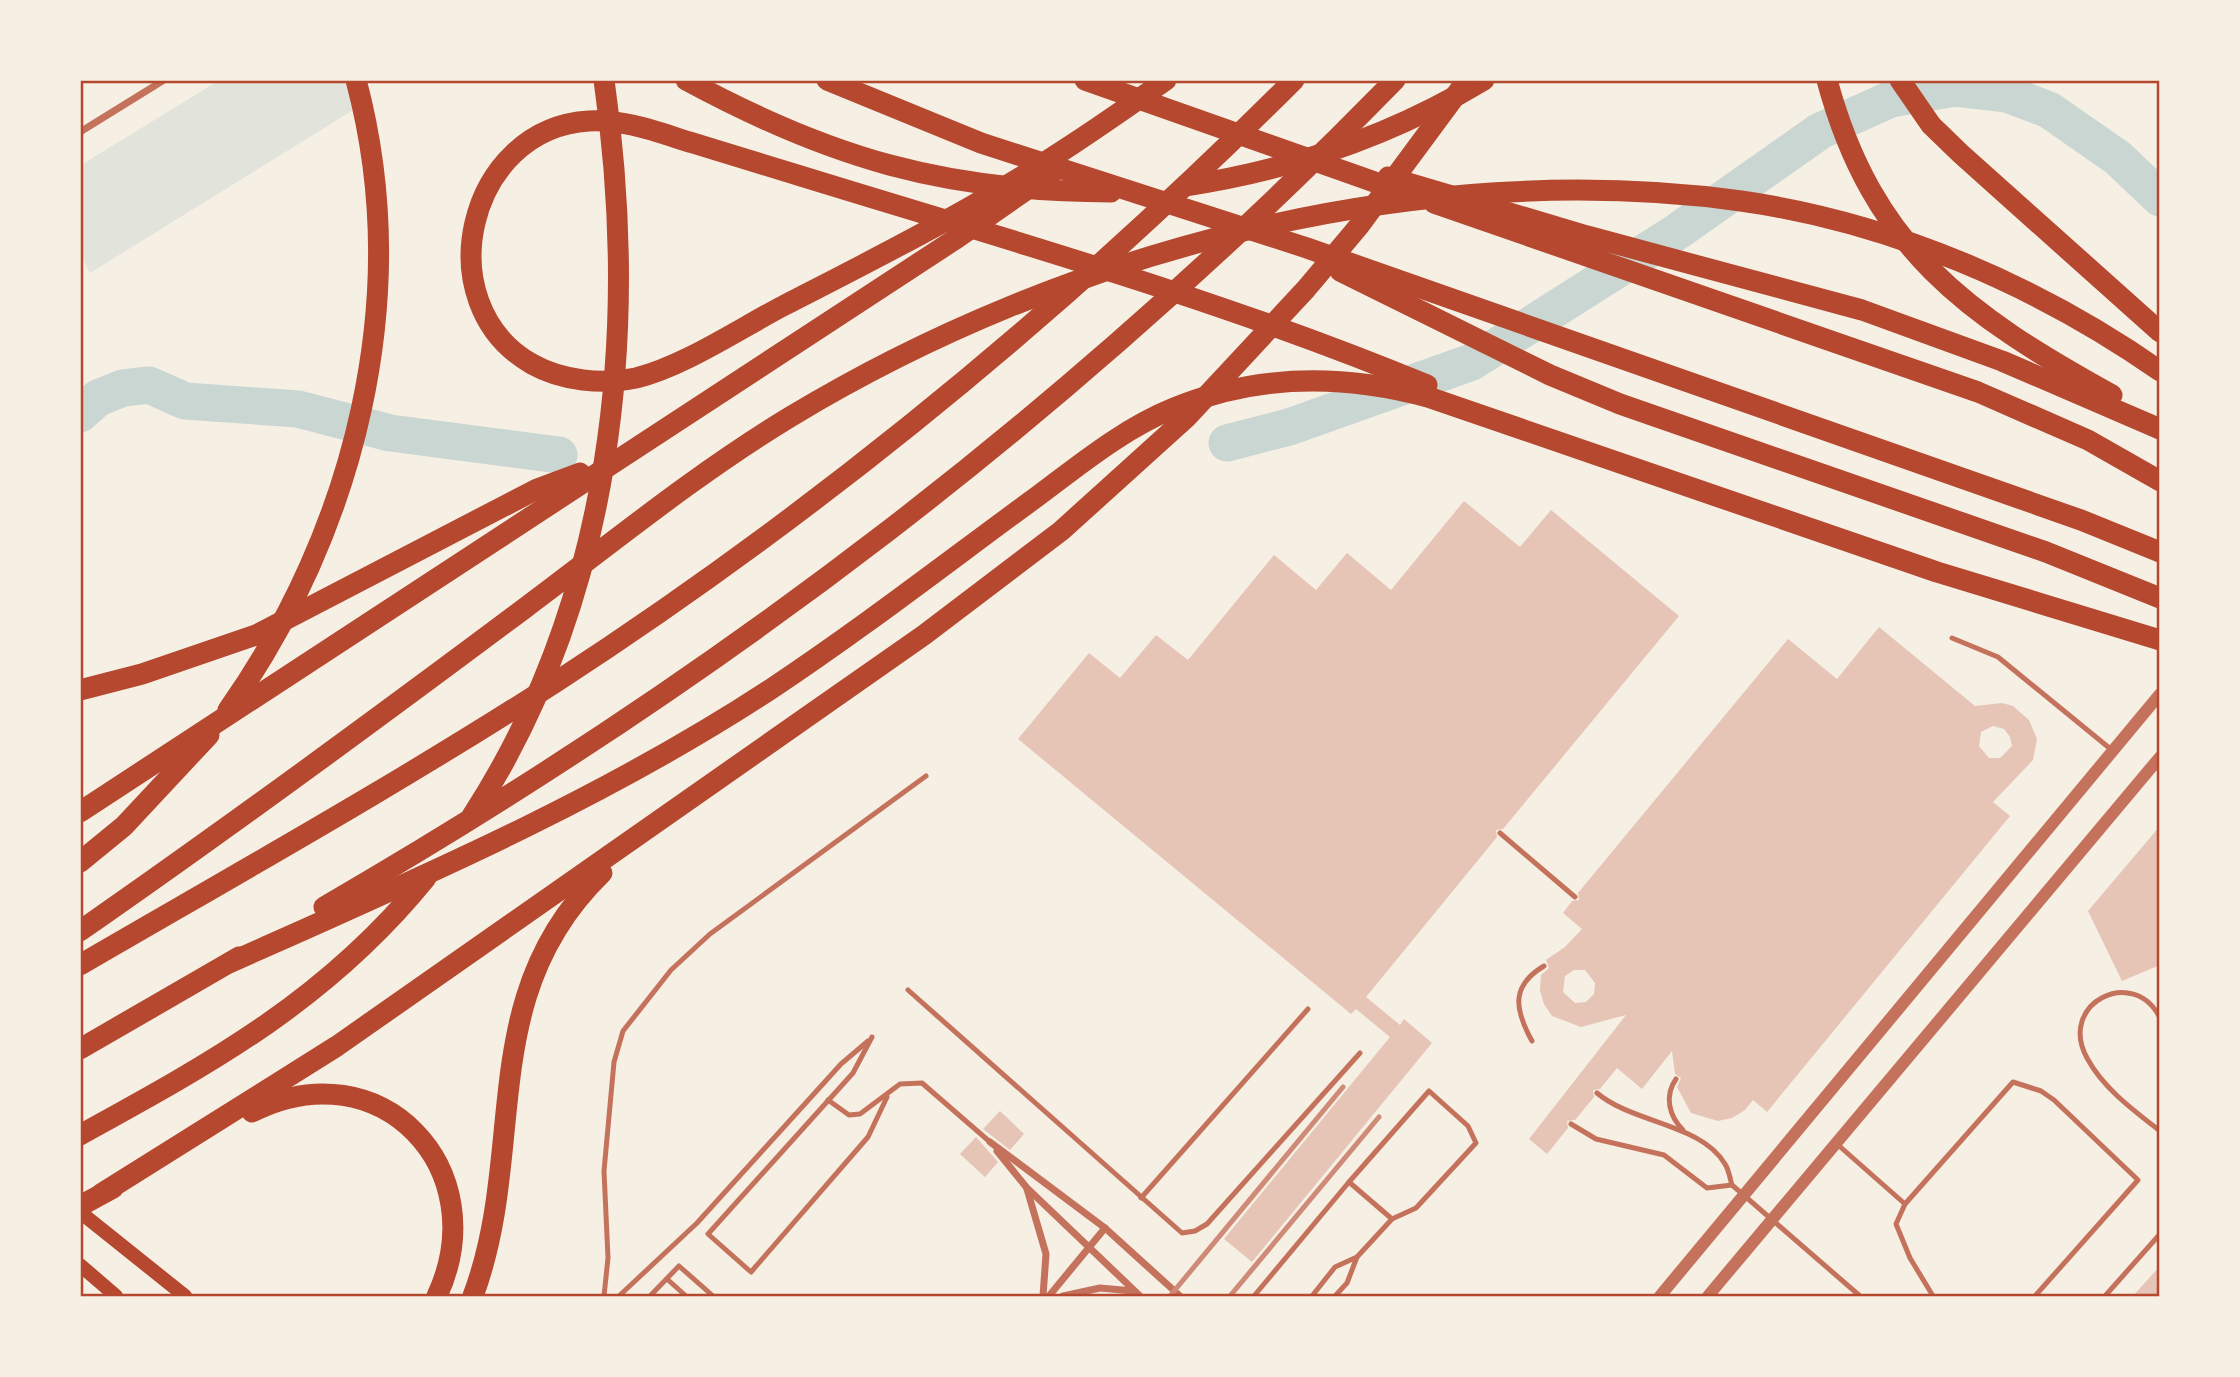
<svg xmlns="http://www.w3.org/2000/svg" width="2240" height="1377" viewBox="0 0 2240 1377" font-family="'Exo 2',sans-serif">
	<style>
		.green { fill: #e2e4dc }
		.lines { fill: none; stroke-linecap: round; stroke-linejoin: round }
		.river { stroke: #c9d6d2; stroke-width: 37 }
		.building { fill: #e6c5b7; fill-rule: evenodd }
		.service { stroke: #c5725c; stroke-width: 5 }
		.minor { stroke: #c5725c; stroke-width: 7 }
		.tertiary { stroke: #c5725c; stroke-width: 12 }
		.secondary { stroke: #b5482f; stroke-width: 14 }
		.motorway { stroke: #b5482f; stroke-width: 21 }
		.rail { stroke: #cf8b77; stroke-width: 5 }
		.neatline { fill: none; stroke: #b5482f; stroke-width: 2.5 }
	</style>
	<rect width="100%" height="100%" fill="#f6efe4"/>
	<polygon class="green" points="218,81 361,81 363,104 90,273 81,255 81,165"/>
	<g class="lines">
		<g class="river">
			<polyline points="80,414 98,398 123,388 149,385 185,401 298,409 390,433 559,455"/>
			<polyline points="1227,443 1289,427 1472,362 1678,231 1820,131 1891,99 1955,88 2007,94 2049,110 2118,158 2160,198"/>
		</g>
	</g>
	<g class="building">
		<polygon points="1464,501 1520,547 1551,510 1679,616 1503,829 1496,830 1497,837 1366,997 1400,1025 1404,1019 1432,1043 1252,1262 1224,1239 1390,1037 1356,1009 1351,1014 1018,739 1089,653 1120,678 1156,635 1188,660 1274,555 1316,590 1347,553 1391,590"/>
		<path d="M1879 627 1975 706 2002 703 2013 706 2029 720 2037 739 2033 760 1993 802 2010 816 1767 1112 1753 1100 1745 1110 1732 1118 1718 1121 1691 1113 1677 1087 1681 1078 1675 1074 1672 1051 1642 1089 1617 1068 1600 1089 1593 1090 1594 1097 1575 1120 1567 1121 1568 1128 1547 1154 1529 1139 1626 1015 1581 1027 1552 1016 1544 1004 1540 991 1541 975 1549 968 1546 960 1565 947 1582 929 1563 913 1572 901 1579 900 1578 893 1788 639 1837 679ZM1993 726 2004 729 2010 737 2012 746 2000 758H1989L1979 746 1981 732ZM1574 970H1585L1595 983 1594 994 1586 1002 1575 1003 1563 992 1565 976Z"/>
		<polygon points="2160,826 2160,965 2122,981 2088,911"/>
		<polygon points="1000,1111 1024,1134 1010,1150 983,1129"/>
		<polygon points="976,1137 998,1162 985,1177 960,1154"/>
		<polygon points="2160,1266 2160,1297 2132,1297"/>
	</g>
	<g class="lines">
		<g class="service">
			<polyline points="1952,638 1998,657 2113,751"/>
			<polyline points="1500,833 1575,897"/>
			<polyline points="908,990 1182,1233 1195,1231 1207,1224 1360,1053"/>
			<path d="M2160 1018C2134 965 2057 1003 2087 1058 2103 1088 2133 1110 2160 1131"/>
			<polyline points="872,1037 853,1073 708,1234 751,1272 868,1137 887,1097"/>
			<path d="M1532 1041C1515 1010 1510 986 1544 966"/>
			<path d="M1676 1079C1664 1096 1669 1116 1683 1130"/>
			<path d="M1597 1093C1632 1123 1702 1124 1725 1164 1729 1170 1730 1179 1732 1185L1860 1296"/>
			<polyline points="828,1100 849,1115 860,1114 900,1084 922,1083 990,1142"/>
			<polyline points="1571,1124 1596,1139 1664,1155 1707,1188 1732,1185"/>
			<polyline points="1837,1144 1905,1204"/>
			<polyline points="1141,1198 1308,1009"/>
			<polyline points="667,1279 686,1296"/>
			<polyline points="604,1296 608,1258 604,1171 614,1062 623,1031 671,970 710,934 926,776"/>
			<polyline points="619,1296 697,1223 841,1064 868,1041"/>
			<polyline points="650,1296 679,1266 713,1296"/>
			<polyline points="1254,1296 1349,1182"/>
			<polyline points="1312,1296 1335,1267 1357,1257"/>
			<polyline points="1335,1296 1347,1283 1357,1257 1392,1219 1416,1208 1476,1143 1468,1126 1429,1091 1349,1182 1392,1219"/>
			<polyline points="1933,1296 1910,1258 1896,1224 1905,1204 2013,1082 2041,1091 2054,1100 2138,1180 2035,1296"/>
			<polyline points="2105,1296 2160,1234"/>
		</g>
		<g class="minor">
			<polyline points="80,132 164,80"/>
			<polyline points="990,1142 1105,1228 1180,1296"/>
			<polyline points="997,1151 1027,1188 1140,1296"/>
			<polyline points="1027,1189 1046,1254 1043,1296"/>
			<polyline points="1049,1296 1105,1228"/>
			<polyline points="1063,1296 1100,1288 1133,1291"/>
		</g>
		<g class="tertiary">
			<polyline points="1660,1296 2160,694"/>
			<polyline points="1708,1296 2160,757"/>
		</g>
		<g class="secondary">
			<polyline points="80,1212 185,1296"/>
			<polyline points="80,1265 116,1296"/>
		</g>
		<g class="motorway">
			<path d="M686 80C830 158 946 192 1111 192"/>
			<polyline points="827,80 981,143 1307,248 2081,520 2160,552"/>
			<polyline points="1085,80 1400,191"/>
			<path d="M1166 80C1105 123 1044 165 979 202 915 239 849 272 783 306 739 329 684 366 636 378 603 385 562 381 532 364 426 304 467 128 589 121 625 119 660 133 693 143 730 154 767 166 804 177 1012 241 1225 301 1427 385"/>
			<path d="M1827 80C1872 248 1967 315 2112 395"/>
			<polyline points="1900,80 1931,125 1961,154 2160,332"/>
			<polyline points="1388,177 1587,236 1862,310 2002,361 2160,429"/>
			<path d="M1185 186C1292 170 1391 136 1484 80"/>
			<polyline points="1434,203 1978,392 2088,440 2160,481"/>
			<polyline points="1340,271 1550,375 1620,404 2046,552 2160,598"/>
			<polyline points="80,690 142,674 256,635 537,489 580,473"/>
			<path d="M228 710C355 530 414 297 356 80"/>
			<polyline points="80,812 954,240 1055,170"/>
			<path d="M472 816C613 598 640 333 604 80"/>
			<polyline points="80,862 124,826 209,735"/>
			<path d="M324 907C725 675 1071 411 1395 80"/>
			<path d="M80 931C231 826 378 718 525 608 612 543 696 474 790 417 1066 250 1419 157 1741 201 1890 222 2037 285 2160 371"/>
			<path d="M229 963C413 881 602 800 771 689 860 630 945 564 1031 501 1077 467 1122 429 1174 408 1257 374 1343 374 1428 397L1937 572 2160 640"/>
			<path d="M80 965C240 872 401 782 556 682 822 509 1069 305 1294 80"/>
			<polyline points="80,1049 239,957"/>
			<path d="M252 1112C380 1047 496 1169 437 1296"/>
			<path d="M80 1135C213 1062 328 999 426 878"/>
			<polyline points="101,1194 337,1046 924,635 1061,531 1186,418 1306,289 1359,226 1467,80"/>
			<polyline points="80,1206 113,1188"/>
			<path d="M473 1296C528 1149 474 997 602 873"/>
		</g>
		<g class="rail">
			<polyline points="1170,1296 1343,1087"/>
			<polyline points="1230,1296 1379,1117"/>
		</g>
	</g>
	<rect width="2240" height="1377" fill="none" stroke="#f6efe4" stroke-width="164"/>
	<rect x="82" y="82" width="2076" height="1213" class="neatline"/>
</svg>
